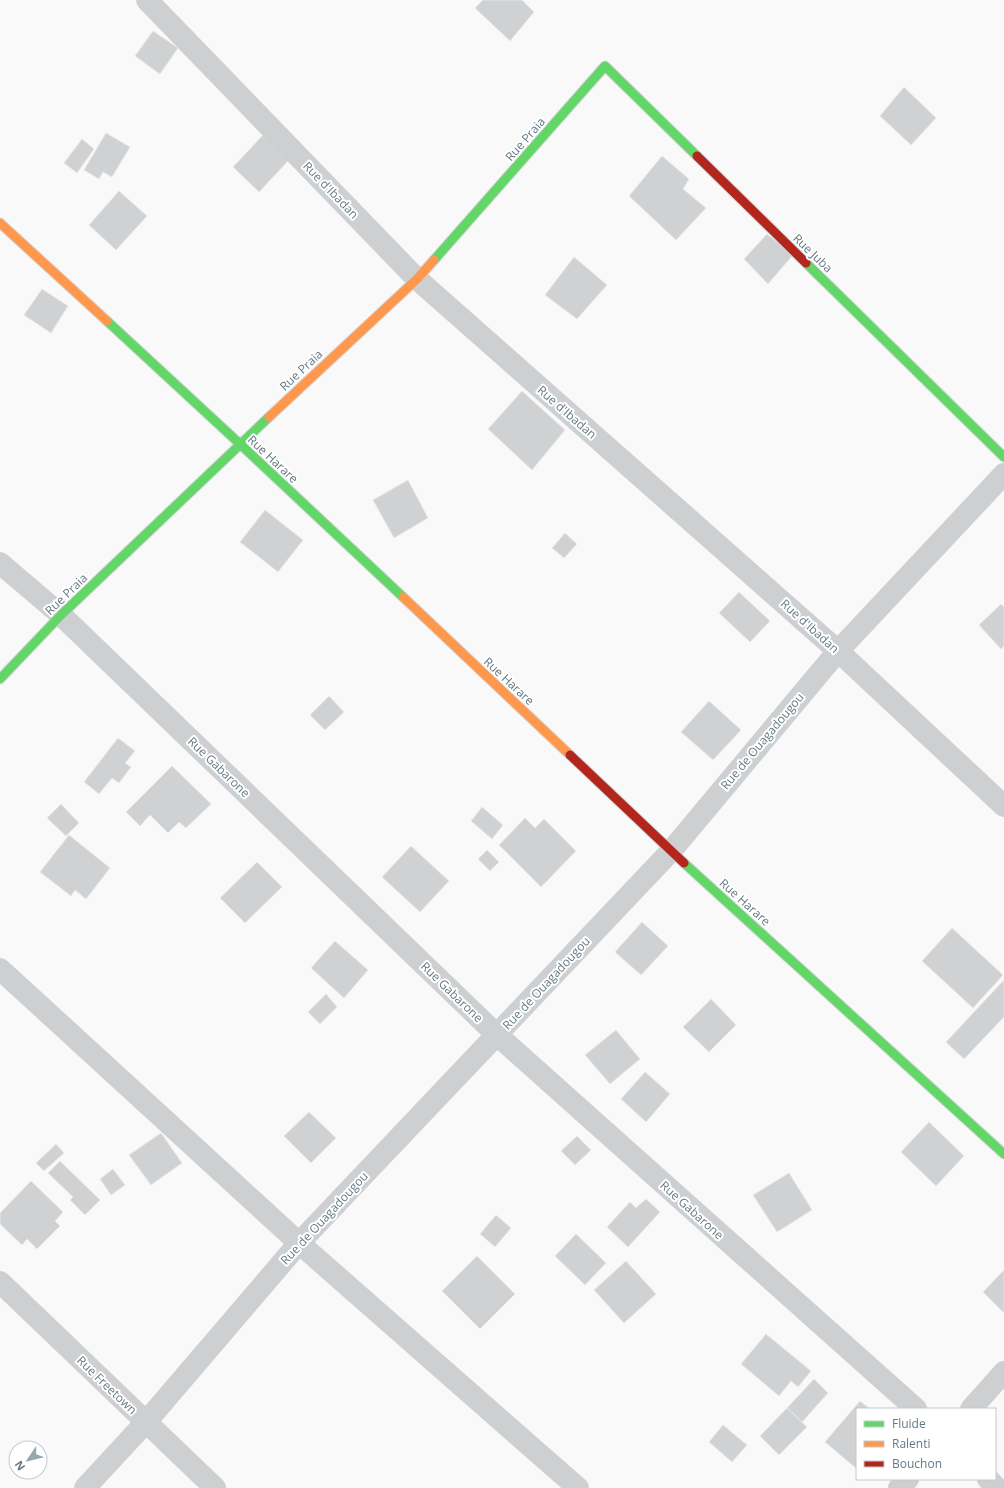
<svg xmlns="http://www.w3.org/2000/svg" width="1004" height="1488" viewBox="0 0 1004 1488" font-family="'Open Sans',sans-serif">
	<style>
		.building { fill: #cfd1d2; stroke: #e8e8e8 }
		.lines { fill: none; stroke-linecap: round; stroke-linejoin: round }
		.fast-casing { stroke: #d6d7d8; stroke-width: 11 }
		.slow-casing { stroke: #d6d7d8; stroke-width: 11 }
		.jam-casing { stroke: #d6d7d8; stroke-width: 11 }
		.street { stroke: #cecfd0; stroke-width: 22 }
		.fast { stroke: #63d668; stroke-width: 9 }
		.slow { stroke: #ff974d; stroke-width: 9 }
		.jam { stroke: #b3261e; stroke-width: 9 }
		.labels { text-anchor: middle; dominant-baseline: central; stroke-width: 4; stroke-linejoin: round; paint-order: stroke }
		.street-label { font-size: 12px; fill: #647a84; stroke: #fff }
	</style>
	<rect width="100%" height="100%" fill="#f9f9f9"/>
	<g class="building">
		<polygon points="483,0 522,0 534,12 510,41 475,8"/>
		<polygon points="153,31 178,48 160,74 135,56"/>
		<polygon points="904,87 936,118 911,145 880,116"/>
		<polygon points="106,133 130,147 112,177 103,172 99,179 84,170"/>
		<polygon points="263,135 289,160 259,192 233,167"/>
		<polygon points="82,139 94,149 77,173 64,163"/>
		<polygon points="662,156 689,179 683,189 706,208 676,240 629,196"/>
		<polygon points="119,191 147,216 116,250 89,225"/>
		<polygon points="767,234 793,255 768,284 744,259"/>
		<polygon points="574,257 607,285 577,319 545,295"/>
		<polygon points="42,289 68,306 51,333 24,315"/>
		<polygon points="522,391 565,430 532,470 488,429"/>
		<polygon points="408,480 428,518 394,538 373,500"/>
		<polygon points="265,510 303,540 278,572 240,542"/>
		<polygon points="565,533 577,544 564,558 552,548"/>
		<polygon points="739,592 770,621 750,642 719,613"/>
		<polygon points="1001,604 1004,607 1004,646 1001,649 979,625"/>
		<polygon points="329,696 344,712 325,730 310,715"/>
		<polygon points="709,701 741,730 713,760 681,732"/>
		<polygon points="118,738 135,751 125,763 131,767 119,783 112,778 99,794 84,782"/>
		<polygon points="172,766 211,804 186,828 179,822 168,833 150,815 140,826 126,812"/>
		<polygon points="61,804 79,823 66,836 47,818"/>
		<polygon points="482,807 503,825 492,839 471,821"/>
		<polygon points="525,818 535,828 544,819 576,851 541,887 499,845"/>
		<polygon points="69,835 110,868 86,899 75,890 71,896 40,872"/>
		<polygon points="411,846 449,881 420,912 382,877"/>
		<polygon points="487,850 499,862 490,871 478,859"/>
		<polygon points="257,862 282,887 245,923 220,898"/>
		<polygon points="642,922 668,946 641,975 615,952"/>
		<polygon points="952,928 1003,975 973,1008 922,961"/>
		<polygon points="335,941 368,970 344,998 311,968"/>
		<polygon points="1004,980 1004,1017 964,1059 946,1042"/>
		<polygon points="326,994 337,1007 320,1024 308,1012"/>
		<polygon points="711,999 736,1025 709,1052 683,1027"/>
		<polygon points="616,1030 640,1059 610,1084 585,1055"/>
		<polygon points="645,1072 670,1094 646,1122 621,1099"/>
		<polygon points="309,1112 336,1138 311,1163 284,1136"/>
		<polygon points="929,1122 964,1156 936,1186 901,1152"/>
		<polygon points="161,1133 182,1163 151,1185 129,1155"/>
		<polygon points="577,1136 591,1150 575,1165 561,1151"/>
		<polygon points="56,1144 64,1153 44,1171 36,1163"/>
		<polygon points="60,1161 100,1200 85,1215 70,1200 73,1197 48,1173"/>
		<polygon points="113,1169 125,1185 111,1195 100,1179"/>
		<polygon points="789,1173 812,1210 777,1232 753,1195"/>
		<polygon points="31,1181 63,1212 55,1221 60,1226 37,1249 27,1239 22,1245 0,1224 0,1213"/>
		<polygon points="646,1199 660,1212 628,1247 607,1227 630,1202 636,1208"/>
		<polygon points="496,1215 511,1228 495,1247 480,1234"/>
		<polygon points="576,1234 606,1263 585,1285 555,1256"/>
		<polygon points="477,1256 515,1294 480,1329 442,1291"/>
		<polygon points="626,1261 656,1294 624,1323 594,1290"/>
		<polygon points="1004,1270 1004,1313 983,1292"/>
		<polygon points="766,1334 811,1371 798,1387 791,1381 779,1396 741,1364"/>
		<polygon points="814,1379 828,1393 802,1422 787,1408"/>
		<polygon points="860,1401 870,1409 857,1409 857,1469 825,1442"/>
		<polygon points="787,1408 807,1427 779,1455 760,1436"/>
		<polygon points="723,1425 747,1445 732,1462 709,1442"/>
	</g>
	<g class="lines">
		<g class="fast-casing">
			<g id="fast">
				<polyline points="434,260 605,66 697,156"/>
				<polyline points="806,263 1004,457"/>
				<polyline points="107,321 240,444 403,597"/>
				<polyline points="0,679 61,615 269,417"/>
				<polyline points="684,863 1004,1154"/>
			</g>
		</g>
		<g class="slow-casing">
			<g id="slow">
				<polyline points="0,223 107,321"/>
				<polyline points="269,417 417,279 434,260"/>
				<polyline points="403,597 570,755"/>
			</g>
		</g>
		<g class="jam-casing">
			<g id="jam">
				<polyline points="697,156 806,263"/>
				<polyline points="570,755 684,863"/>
			</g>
		</g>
		<g class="street">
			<polyline points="147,0 417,279 838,651 1004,806"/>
			<polyline points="0,563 61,615 497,1035 916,1409"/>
			<polyline points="0,969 299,1243 578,1488"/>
			<polyline points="0,1282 215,1488"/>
			<polyline points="971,1409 1004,1372"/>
			<polyline points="988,1479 997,1488"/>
			<polyline points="85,1488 146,1422 299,1243 671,851 838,651 1004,474"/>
			<polyline points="899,1488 908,1479"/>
		</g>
		<use href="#fast" class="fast"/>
		<use href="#slow" class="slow"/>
		<use href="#jam" class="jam"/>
	</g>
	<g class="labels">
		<g class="street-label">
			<text transform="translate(525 139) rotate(-49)">Rue Praia</text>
			<text transform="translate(331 190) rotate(46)">Rue d'Ibadan</text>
			<text transform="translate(813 253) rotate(44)">Rue Juba</text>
			<text transform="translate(301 370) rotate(-43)">Rue Praia</text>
			<text transform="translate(567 412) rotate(41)">Rue d'Ibadan</text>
			<text transform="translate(273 459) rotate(43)">Rue Harare</text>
			<text transform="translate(66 594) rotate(-44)">Rue Praia</text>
			<text transform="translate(810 626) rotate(42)">Rue d'Ibadan</text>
			<text transform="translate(509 681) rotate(43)">Rue Harare</text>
			<text transform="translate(762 741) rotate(-50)">Rue de Ouagadougou</text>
			<text transform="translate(219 767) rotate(44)">Rue Gabarone</text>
			<text transform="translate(745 902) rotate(42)">Rue Harare</text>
			<text transform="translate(546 983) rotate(-47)">Rue de Ouagadougou</text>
			<text transform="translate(452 992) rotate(44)">Rue Gabarone</text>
			<text transform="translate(692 1210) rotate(42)">Rue Gabarone</text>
			<text transform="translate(324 1218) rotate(-47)">Rue de Ouagadougou</text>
			<text transform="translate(107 1385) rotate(44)">Rue Freetown</text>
		</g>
	</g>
	<rect x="856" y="1408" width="140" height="72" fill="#ffffff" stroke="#c1cace"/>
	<rect x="864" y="1421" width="20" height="6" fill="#63d668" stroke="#c1cace"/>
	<text x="892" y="1428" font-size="12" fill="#647a84">Fluide</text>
	<rect x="864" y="1441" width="20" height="6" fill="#ff974d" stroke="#c1cace"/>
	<text x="892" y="1448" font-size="12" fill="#647a84">Ralenti</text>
	<rect x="864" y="1461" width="20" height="6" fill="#b3261e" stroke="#c1cace"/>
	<text x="892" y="1468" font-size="12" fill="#647a84">Bouchon</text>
	<g transform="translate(28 1460) rotate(235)"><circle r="19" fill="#ffffff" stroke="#c1cace"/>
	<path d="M0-3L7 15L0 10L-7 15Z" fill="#98a6ad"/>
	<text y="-6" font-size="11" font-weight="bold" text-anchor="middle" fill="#647a84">N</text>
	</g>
</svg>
